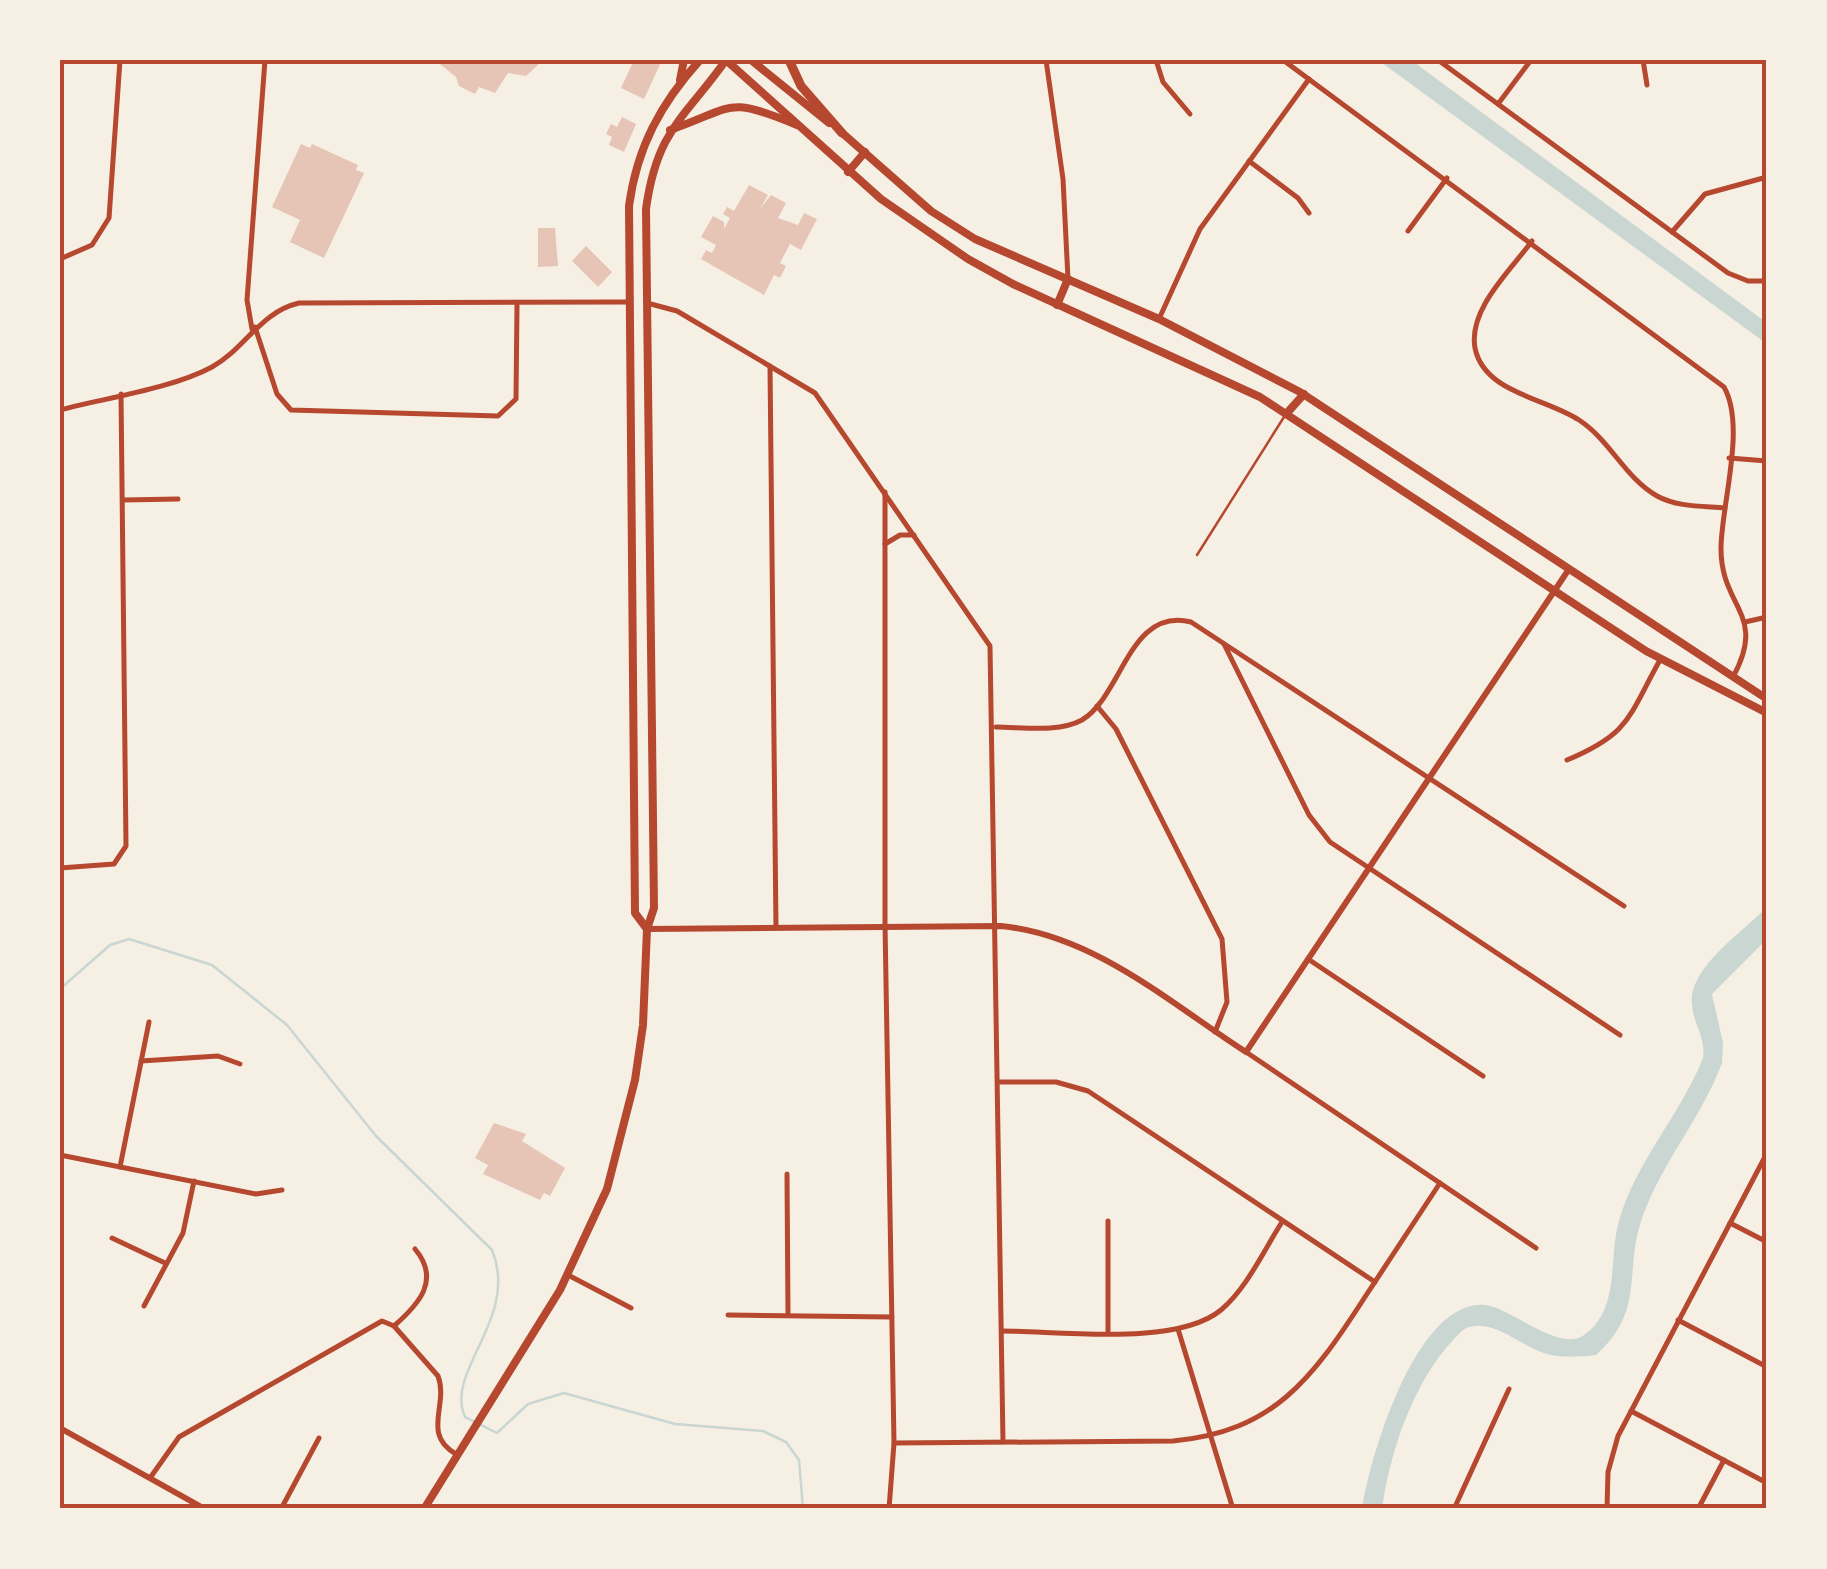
<svg xmlns="http://www.w3.org/2000/svg" width="1827" height="1569" viewBox="0 0 1827 1569" font-family="'Asap Condensed',sans-serif">
	<style>
		.water { fill: #c9d6d2 }
		.lines { fill: none; stroke-linecap: round; stroke-linejoin: round }
		.stream { stroke: #c9d6d2; stroke-width: 2.5 }
		.building { fill: #e6c5b7 }
		.service { stroke: #b5482f; stroke-width: 2.5 }
		.minor { stroke: #b5482f; stroke-width: 5 }
		.tertiary { stroke: #b5482f; stroke-width: 6 }
		.secondary { stroke: #b5482f; stroke-width: 8 }
		.primary { stroke: #b5482f; stroke-width: 8 }
		.trunk { stroke: #b5482f; stroke-width: 9 }
		.neatline { fill: none; stroke: #b5482f; stroke-width: 4 }
	</style>
	<rect width="100%" height="100%" fill="#f6efe4"/>
	<g class="water">
		<polygon points="1378,60 1411,60 1767,323 1767,344"/>
		<path d="M1767 907V939L1712 994 1723 1043 1722 1063C1701 1120 1656 1169 1639 1228 1626 1275 1643 1313 1596 1355 1579 1357 1564 1358 1547 1354 1519 1346 1492 1316 1464 1329 1416 1373 1391 1446 1382 1509H1362C1370 1457 1416 1299 1485 1305 1510 1307 1559 1353 1584 1335 1621 1309 1608 1258 1619 1221 1635 1163 1681 1114 1703 1058 1706 1037 1693 1024 1692 1004 1688 968 1744 931 1767 907Z"/>
	</g>
	<g class="lines">
		<path class="stream" d="M60 989 110 945 129 939 212 965 287 1025 376 1136 492 1250C520 1318 444 1371 465 1417L497 1433 528 1404 564 1393 675 1424 763 1431 786 1442 799 1460 803 1509"/>
	</g>
	<g class="building">
		<polygon points="435,60 543,60 526,76 508,73 495,93 479,87 475,94 459,86 456,77"/>
		<polygon points="634,60 662,60 644,99 621,88"/>
		<polygon points="622,117 636,124 624,152 609,145 612,137 606,134 611,124 617,127"/>
		<polygon points="301,144 310,148 312,144 358,165 356,170 364,173 324,258 290,242 300,220 272,207"/>
		<polygon points="749,185 768,195 760,209 771,195 786,203 778,218 798,225 804,213 817,219 801,250 790,244 780,263 786,266 780,278 774,275 764,295 701,259 706,250 712,253 716,245 701,237 713,216 724,222 724,229 730,218 723,214 727,207 734,211"/>
		<polygon points="538,228 555,228 558,266 538,267"/>
		<polygon points="586,246 612,272 598,287 572,261"/>
		<polygon points="494,1123 526,1134 522,1141 565,1168 550,1196 544,1193 540,1200 483,1174 488,1165 475,1158"/>
	</g>
	<g class="lines">
		<polyline class="service" points="1197,555 1284,417"/>
		<g class="minor">
			<polyline points="1046,60 1063,179 1068,279"/>
			<polyline points="1156,60 1163,82 1190,114"/>
			<path d="M1283 60 1724 387C1746 426 1722 502 1721 547 1720 608 1768 613 1733 677"/>
			<polyline points="1438,60 1728,273 1748,281 1767,281"/>
			<polyline points="1643,60 1647,85"/>
			<polyline points="1498,104 1531,60"/>
			<polyline points="1249,161 1298,198 1309,213"/>
			<polyline points="1408,231 1447,178"/>
			<polyline points="1672,232 1705,194 1767,177"/>
			<path d="M1532 241C1511 270 1468 309 1475 348 1484 393 1546 398 1579 420 1610 440 1625 478 1657 496 1677 507 1702 506 1725 508"/>
			<polyline points="60,259 92,245 109,218 120,60"/>
			<polyline points="647,303 677,311 815,393 990,646 1003,1442"/>
			<polyline points="1159,319 1200,229 1309,79"/>
			<polyline points="255,327 277,394 291,410 498,416 516,399 517,305"/>
			<polyline points="252,329 247,300 265,60"/>
			<polyline points="770,366 776,928"/>
			<path d="M60 410C105 398 171 389 212 367 245 349 260 312 299 303L628 302"/>
			<polyline points="1729,458 1767,461"/>
			<polyline points="885,492 885,924 894,1443 889,1509"/>
			<polyline points="123,500 178,499"/>
			<polyline points="885,544 900,535 914,535"/>
			<polyline points="1745,622 1767,617"/>
			<polyline points="1224,644 1309,815 1330,842 1620,1035"/>
			<polyline points="1097,706 1116,729 1222,939 1227,1002 1215,1032"/>
			<path d="M996 727C1022 727 1058 733 1082 720 1123 695 1129 607 1191 622L1624 906"/>
			<path d="M1567 760C1631 733 1628 717 1660 660"/>
			<polyline points="60,868 114,864 126,846 121,394"/>
			<polyline points="1308,959 1483,1076"/>
			<polyline points="1246,1052 1536,1248"/>
			<polyline points="141,1061 218,1056 240,1064"/>
			<polyline points="999,1082 1056,1082 1088,1091 1375,1282"/>
			<polyline points="60,1155 256,1194 282,1190"/>
			<polyline points="120,1167 149,1022"/>
			<polyline points="787,1174 788,1314"/>
			<polyline points="1108,1221 1108,1331"/>
			<polyline points="1730,1223 1767,1242"/>
			<polyline points="112,1238 165,1263"/>
			<polyline points="568,1275 631,1308"/>
			<polyline points="144,1306 183,1233 194,1181"/>
			<polyline points="728,1315 892,1317"/>
			<polyline points="1678,1320 1767,1367"/>
			<path d="M394 1326C419 1304 441 1280 415 1249"/>
			<polyline points="1178,1329 1233,1509"/>
			<path d="M1002 1331C1060 1331 1176 1347 1221 1310 1247 1288 1264 1250 1282 1222"/>
			<polyline points="1631,1411 1767,1483"/>
			<path d="M894 1443 1173 1441C1273 1432 1312 1379 1363 1300 1389 1261 1414 1222 1440 1183"/>
			<path d="M150 1478 179 1437 382 1321 394 1326 438 1376C449 1405 421 1434 456 1454"/>
			<polyline points="281,1509 319,1438"/>
			<polyline points="1454,1509 1509,1389"/>
			<polyline points="1607,1509 1608,1472 1618,1436 1767,1153"/>
			<polyline points="1698,1509 1724,1460"/>
		</g>
		<g class="tertiary">
			<path d="M647 929 1001 926C1094 935 1170 1003 1246 1052L1569 569"/>
			<polyline points="60,1428 205,1509"/>
		</g>
		<g class="secondary">
			<polyline points="751,60 829,123"/>
			<polyline points="727,61 881,199 968,259 1013,284 1260,397 1646,651 1767,713"/>
			<polyline points="840,131 931,211 975,239 1159,319 1300,392 1767,699"/>
			<polyline points="848,172 865,152"/>
			<polyline points="1057,305 1068,279"/>
			<polyline points="1287,413 1304,394"/>
		</g>
		<g class="primary">
			<polyline points="680,80 684,60"/>
			<path d="M670 130C736 107 725 95 797 125"/>
			<path d="M647 929 635 913 629 206C637 147 661 103 700 60"/>
			<path d="M424 1509 560 1290 607 1189 635 1080 643 1025 647 929 654 908 646 209C657 129 685 118 726 60"/>
		</g>
		<g class="trunk">
			<polyline points="789,60 801,86 842,133"/>
			<polyline points="727,61 728,60"/>
		</g>
	</g>
	<rect width="1827" height="1569" fill="none" stroke="#f6efe4" stroke-width="125"/>
	<rect x="62" y="62" width="1702" height="1444" class="neatline"/>
</svg>
